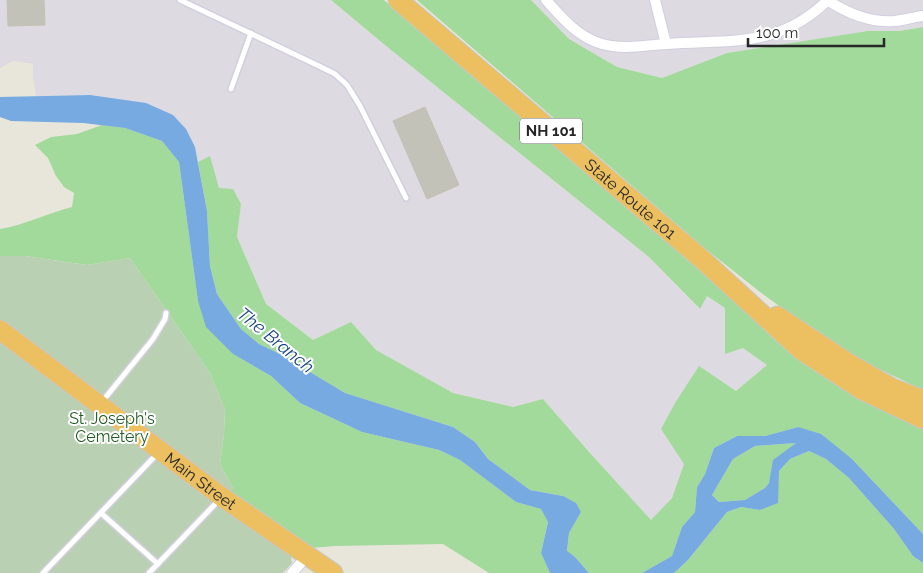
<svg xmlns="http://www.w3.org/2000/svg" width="923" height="573" viewBox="0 0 923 573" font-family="Raleway,sans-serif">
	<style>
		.industrial { fill: #dedae1 }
		.green { fill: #a1da9b }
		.cemetery { fill: #bad0b3 }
		.water { fill: #76aae1; fill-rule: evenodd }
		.building { fill: #c3c2b9; stroke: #c3c1b4 }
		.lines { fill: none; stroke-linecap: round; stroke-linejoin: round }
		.lane-casing { stroke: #d0cfdf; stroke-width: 8 }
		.street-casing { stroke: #d0cfdf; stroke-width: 12 }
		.highway-casing { stroke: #c7c7c7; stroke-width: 21 }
		.lane { stroke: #fff; stroke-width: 5 }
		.street { stroke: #fff; stroke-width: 10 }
		.highway { stroke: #ecc061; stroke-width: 19 }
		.labels { text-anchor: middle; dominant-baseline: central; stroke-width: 4; stroke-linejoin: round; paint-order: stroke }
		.shield { fill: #fff; stroke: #686868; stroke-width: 1 }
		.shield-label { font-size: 15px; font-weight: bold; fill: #272727 }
		.street-label { font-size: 16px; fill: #272727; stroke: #fff }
		.park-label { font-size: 16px; fill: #205b23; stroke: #fff }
		.water-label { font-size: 18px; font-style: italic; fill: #1a4687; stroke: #fff }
	</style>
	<rect width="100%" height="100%" fill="#e8e6da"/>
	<g class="industrial">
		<polygon points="0,0 331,0 391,50 649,257 699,309 707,296 725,308 743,348 767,365 736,391 699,367 684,464 672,498 651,521 589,452 543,399 513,407 453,393 376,350 351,322 313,340 266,304 237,237 241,204 219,188 210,157 198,162 195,147 90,95 36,96 33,77 33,64 13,61 0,68"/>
		<polygon points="531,0 923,0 923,27 900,31 868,31 727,53 662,78 617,67 569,39"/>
	</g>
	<g class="green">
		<polygon points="331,0 384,0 676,248 755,320 923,425 923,534 852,459 798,427 765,436 737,436 714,448 705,474 697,487 695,512 682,527 672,556 642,573 589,573 575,557 567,552 569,533 581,512 563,496 530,490 488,459 475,442 453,427 345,393 280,354 259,344 241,329 217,294 210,266 207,211 198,162 210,156 219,188 233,189 241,204 237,237 266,304 313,340 351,322 376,350 453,393 513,407 543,399 589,452 651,520 672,498 684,464 661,429 675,403 699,366 736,391 767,365 743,348 725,354 725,308 707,296 700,309 649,257 391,50"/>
		<polygon points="417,0 531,0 569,39 617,67 662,78 727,53 868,31 900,31 923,27 923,390 856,358 811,329 760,292 702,246"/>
		<path d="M102 125 125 128 162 141 179 162 198 301 233 354 271 376 300 403 362 432 439 450 460 460 516 502 541 509 548 521 541 553 550 573H489L443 544 335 546 310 548 230 492 233 488 220 464 224 434 225 409 210 373 130 258 87 265 25 256H0V229C25 225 48 213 72 207L74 193 64 187 56 176 48 158 35 145 51 137 77 134Z"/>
		<polygon points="796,443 791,447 771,475 769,483 765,488 745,500 719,502 712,495 733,459 755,446"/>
		<polygon points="809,451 826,459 849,478 894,529 913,556 923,563 923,573 674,573 688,560 727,512 741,507 760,510 777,503 779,471 790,459"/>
	</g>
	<polygon class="cemetery" points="0,256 25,256 87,265 130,258 210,373 225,409 224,434 220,464 233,488 222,503 290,552 292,563 283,573 0,573"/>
	<g class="water">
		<polygon points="90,95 146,103 173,115 186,129 195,147 207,211 210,266 217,294 241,329 259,344 280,354 345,393 453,427 475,442 488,459 530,490 563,496 576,503 581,512 569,533 567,551 575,557 589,573 550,573 541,553 548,522 541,509 516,502 460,460 439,450 362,432 300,403 271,376 233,354 206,327 198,301 179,162 162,141 125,128 83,123 11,121 0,117 0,97"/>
		<path d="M798 427 821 434 852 459 923 534V563L913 556 894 529 849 478 826 459 809 451 790 459 779 471 778 503 760 510 741 507 727 512 688 560 674 573H642L672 556 682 527 695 512 697 487 705 474 714 448 737 436H765ZM796 443 773 460 769 483 765 488 745 500 719 502 712 495 733 459 755 446Z"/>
	</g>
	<g class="building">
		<polygon points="7,0 44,0 45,25 8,26"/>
		<polygon points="425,107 459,185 427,199 393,121"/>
	</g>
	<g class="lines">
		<g class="lane-casing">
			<g id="lane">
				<polyline points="180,0 319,66 335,74 347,85 360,106 406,198"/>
				<polyline points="231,89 251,33"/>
				<polyline points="101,403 153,339 165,319 166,313"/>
				<polyline points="101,513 158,564"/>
				<polyline points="43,573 158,453"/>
				<polyline points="149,573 220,499"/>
			</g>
		</g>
		<g class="street-casing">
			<g id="street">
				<path d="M546 0C562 18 578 37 602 44 624 50 645 45 667 44 731 39 778 49 828 0"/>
				<polyline points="655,0 666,44"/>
				<path d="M827 0C847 13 871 23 895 21 904 20 914 17 923 16"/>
				<polyline points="292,573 308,555"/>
			</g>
		</g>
		<g class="highway-casing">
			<g id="highway">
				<path id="s1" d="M398 0 704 261 801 350 862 390 923 419"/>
				<polyline points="777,316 848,363 892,388 923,400"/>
				<path id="s2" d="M0 330 222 497 333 573"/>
			</g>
		</g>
		<use href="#lane" class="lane"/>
		<use href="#street" class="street"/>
		<use href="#highway" class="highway"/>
	</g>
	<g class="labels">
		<rect class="shield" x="520" y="118.5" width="62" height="25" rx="4"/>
		<g class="shield-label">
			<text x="551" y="131">NH 101</text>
		</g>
		<g class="street-label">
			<text stroke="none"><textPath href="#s1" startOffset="306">State Route 101</textPath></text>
			<text stroke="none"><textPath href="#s2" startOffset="251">Main Street</textPath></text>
		</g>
		<g class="park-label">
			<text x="112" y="418">St. Joseph's<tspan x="112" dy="18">Cemetery</tspan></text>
		</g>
		<g class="water-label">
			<text transform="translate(276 340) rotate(39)">The Branch</text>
		</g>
	</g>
	<path d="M748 38v8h136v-8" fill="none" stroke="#272727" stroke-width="2.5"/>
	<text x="756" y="38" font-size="15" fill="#272727" stroke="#ffffff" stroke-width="4" paint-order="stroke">100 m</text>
</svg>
